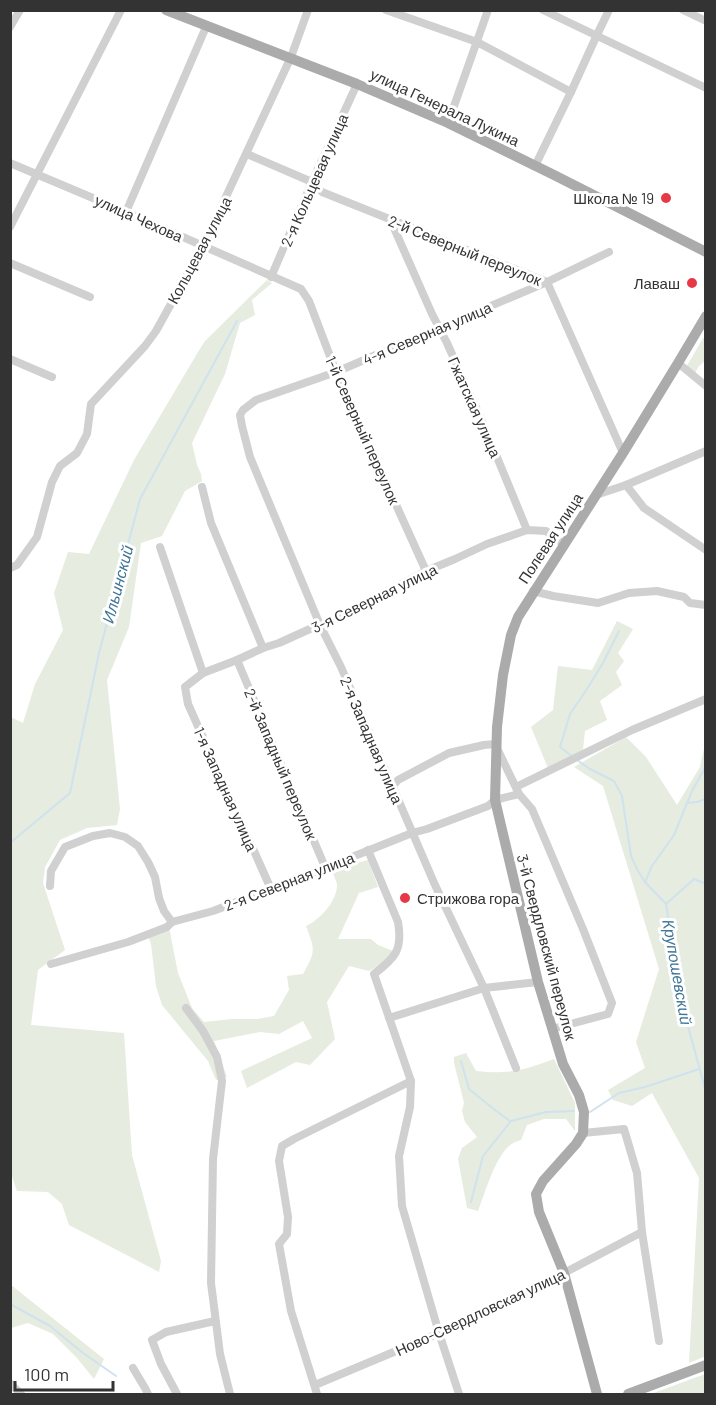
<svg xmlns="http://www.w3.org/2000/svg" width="716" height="1405" viewBox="0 0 716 1405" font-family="Barlow,sans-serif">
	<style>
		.green { fill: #e6ecdf }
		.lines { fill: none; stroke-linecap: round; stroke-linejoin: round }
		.stream { stroke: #cfe2ee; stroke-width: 2 }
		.minor { stroke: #d0d0d0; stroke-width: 8 }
		.major { stroke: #ababab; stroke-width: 10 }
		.poi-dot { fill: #e63946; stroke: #fff; stroke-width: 2 }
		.labels { text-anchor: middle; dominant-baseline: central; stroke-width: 6; stroke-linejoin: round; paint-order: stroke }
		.street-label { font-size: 15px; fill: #333; stroke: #fff }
		.poi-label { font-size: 15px; fill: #333; stroke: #fff; text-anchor: end }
		.water-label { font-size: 16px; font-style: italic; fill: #3f7597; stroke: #fff }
	</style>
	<rect width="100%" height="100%" fill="#fff"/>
	<g class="green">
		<polygon points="267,280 272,283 252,300 255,315 240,323 225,374 192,443 197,465 201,474 202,481 185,491 162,536 141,543 129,627 107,680 120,809 117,825 87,828 60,840 45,867 43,883 65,950 38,970 31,1025 124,1033 132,1155 161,1261 159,1272 69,1225 62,1204 48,1192 17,1191 11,1173 11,717 23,723 35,684 63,630 54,593 68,552 89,554 134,460 198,352 205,341"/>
		<polygon points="703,338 705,338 705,361 699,366 695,373 687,366"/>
		<polygon points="617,621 633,629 618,653 624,661 616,672 622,685 600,701 607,720 585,731 583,750 548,768 531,727 553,710 558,666 592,670"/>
		<polygon points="626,737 646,757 677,805 700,767 705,744 706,1356 689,1363 699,1178 652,1093 632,1106 613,1100 608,1090 645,1068 636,1042 659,969 603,786 574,767"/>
		<path d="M368 860 378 887 359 893 338 939H371L378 945 393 951 382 964 369 971 349 966 327 1002 335 1039 310 1065 296 1062 247 1088 241 1071 312 1038 303 1021 279 1034 260 1032 214 1041 227 1077 216 1080 208 1061 162 1005 156 986 151 944 148 936 169 927 178 973 192 1008 204 1022 232 1019H257L274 1016 289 990 287 976 303 974C316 951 315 950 306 926 320 920 338 900 337 884 336 880 333 874 332 870Z"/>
		<path d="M466 1053 476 1071C510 1075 523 1070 554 1059L575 1103V1131L566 1119H544L527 1125 521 1140C517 1141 512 1143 509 1146 495 1158 485 1193 478 1211L467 1208 458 1159 462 1148 477 1137 465 1122 462 1111 464 1103 454 1063V1057Z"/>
		<polygon points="11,1285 104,1359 94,1379 77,1358 53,1334 28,1323 11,1328"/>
		<polygon points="705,1374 705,1394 651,1394"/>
	</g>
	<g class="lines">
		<g class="stream">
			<polyline points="573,757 560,747 570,714 587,689 603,663 619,631"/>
			<polyline points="577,760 590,769 614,781 622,796 631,856 638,871 645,882"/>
			<polyline points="706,766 692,791 674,835 652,866 645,882 666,904 683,1008 706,1092"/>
			<polyline points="688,803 697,802 706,799"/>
			<polyline points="10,843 70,793 99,653 140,499 237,321"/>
			<polyline points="666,904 694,879 706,884"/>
			<polyline points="461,1061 469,1089 495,1110 510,1121"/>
			<polyline points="590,1112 619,1093 645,1087 699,1069"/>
			<polyline points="471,1202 483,1156 511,1121 546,1112 574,1111"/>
			<polyline points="10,1304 50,1326 83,1353 116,1376"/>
		</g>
		<g class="minor">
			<polyline points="386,10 477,42 571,92"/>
			<polyline points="543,10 706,88"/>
			<polyline points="683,10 706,21"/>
			<polyline points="10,27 20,10"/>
			<polyline points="448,123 488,10"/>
			<polyline points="247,154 312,182 322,192 547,282 623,453"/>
			<polyline points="10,163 126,212 301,289 309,301 336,372 426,571"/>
			<polyline points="535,166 571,92 596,37 609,10"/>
			<polyline points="126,212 206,27"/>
			<polyline points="390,219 432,314 447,343 485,428 527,530"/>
			<polyline points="10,227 121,10"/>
			<polyline points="10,263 90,297"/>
			<polyline points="271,277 312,182 357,84"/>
			<polyline points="10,359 52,377"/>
			<polyline points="678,363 706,386"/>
			<polyline points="626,485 644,508 706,550"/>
			<polyline points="202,487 211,523 263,648"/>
			<polyline points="596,495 626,485 706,451"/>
			<polyline points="160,547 203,673"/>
			<polyline points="10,568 17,565 37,537 52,482 60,466 77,453 87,434 91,404 145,346 156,331 203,246 291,57 308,10"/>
			<polyline points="533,591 553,596 598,603 629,593 657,591 684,597 690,603 706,605"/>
			<polyline points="237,660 325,867"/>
			<polyline points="516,787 632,730 706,699"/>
			<polyline points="519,794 532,809 583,929 612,1003 608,1014 552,1029"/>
			<path d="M368 850 398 922C403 950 395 958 374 974L411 1081 410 1107 399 1156 402 1206 439 1333 459 1394"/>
			<polyline points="50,886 51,871 65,847 93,836 110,833 125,837 138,846 148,862 155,877 159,898 164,911 172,922"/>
			<polyline points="271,889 188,704 185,687 203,673 237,660 263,648 279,643 312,628 333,620 426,571 455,559 487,544 527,530 546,531 565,545"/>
			<polyline points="51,964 128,942 167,927 172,922 213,911 297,879 412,833 427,829 488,806 495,800 519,794 495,744 484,745 449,753 398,780 392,787"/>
			<polyline points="186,1008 203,1031 217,1057 222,1081 213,1159 211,1283 220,1354 230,1394"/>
			<polyline points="389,1018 484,988 538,982"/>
			<polyline points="516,1068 484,988 435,885 341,667 320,625 250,457 242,426 240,415 243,410 256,400 336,372 439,328 547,282 609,252"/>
			<polyline points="583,1133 624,1129 637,1173 642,1232 659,1341"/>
			<polyline points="133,1368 145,1388 148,1394"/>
			<polyline points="10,1383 21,1394"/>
			<polyline points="315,1385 439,1333 564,1273 642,1232"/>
			<polyline points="177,1394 161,1364 152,1340 166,1332 215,1321"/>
			<polyline points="317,1394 291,1311 279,1244 287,1234 288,1217 279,1161 282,1146 294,1139 411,1081"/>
		</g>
		<g class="major">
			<polyline points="166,10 357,84 448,123 554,175 706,252"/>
			<polyline points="597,1394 564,1273 539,1212 536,1194 543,1181 576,1144 583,1133 584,1112 579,1095 563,1064 538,982 495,800 497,727 503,675 511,635 518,617 623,453 678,363 706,316"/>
			<polyline points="628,1394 706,1365"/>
		</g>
	</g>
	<g class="poi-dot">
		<circle cx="666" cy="198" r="6"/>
		<circle cx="692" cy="283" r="6"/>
		<circle cx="405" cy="898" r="6"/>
	</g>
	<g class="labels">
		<g class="street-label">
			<text transform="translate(445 107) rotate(25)">улица Генерала Лукина</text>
			<text transform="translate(314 180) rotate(-66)">2-я Кольцевая улица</text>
			<text transform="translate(139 218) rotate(24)">улица Чехова</text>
			<text transform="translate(199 250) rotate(-62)">Кольцевая улица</text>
			<text transform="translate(465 250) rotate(22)">2-й Северный переулок</text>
			<text transform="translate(427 333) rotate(-23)">4-я Северная улица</text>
			<text transform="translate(475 407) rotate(66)">Гжатская улица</text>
			<text transform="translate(363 430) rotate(66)">1-й Северный переулок</text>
			<text transform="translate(550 538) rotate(-57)">Полевая улица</text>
			<text transform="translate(374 598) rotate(-26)">3-я Северная улица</text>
			<text transform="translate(372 740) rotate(67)">2-я Западная улица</text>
			<text transform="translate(281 764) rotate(67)">2-й Западный переулок</text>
			<text transform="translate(226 789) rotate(66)">1-я Западная улица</text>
			<text transform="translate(289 881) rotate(-21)">2-я Северная улица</text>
			<text transform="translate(547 947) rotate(75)">3-й Свердловский переулок</text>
			<text transform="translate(480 1312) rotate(-25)">Ново-Свердловская улица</text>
		</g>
		<g class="poi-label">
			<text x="654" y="198">Школа № 19</text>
			<text x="680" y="283">Лаваш</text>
			<text x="417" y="898" text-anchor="start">Стрижова гора</text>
		</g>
		<g class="water-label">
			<text transform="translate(117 584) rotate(-75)">Ильинский</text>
			<text transform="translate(678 972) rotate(80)">Крупошевский</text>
		</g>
	</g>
	<rect width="716" height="1405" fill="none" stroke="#333333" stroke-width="24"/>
	<path d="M15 1381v9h98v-9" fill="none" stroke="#333333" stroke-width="3"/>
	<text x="24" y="1381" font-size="18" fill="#333333" stroke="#ffffff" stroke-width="4.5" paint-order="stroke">100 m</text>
</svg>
